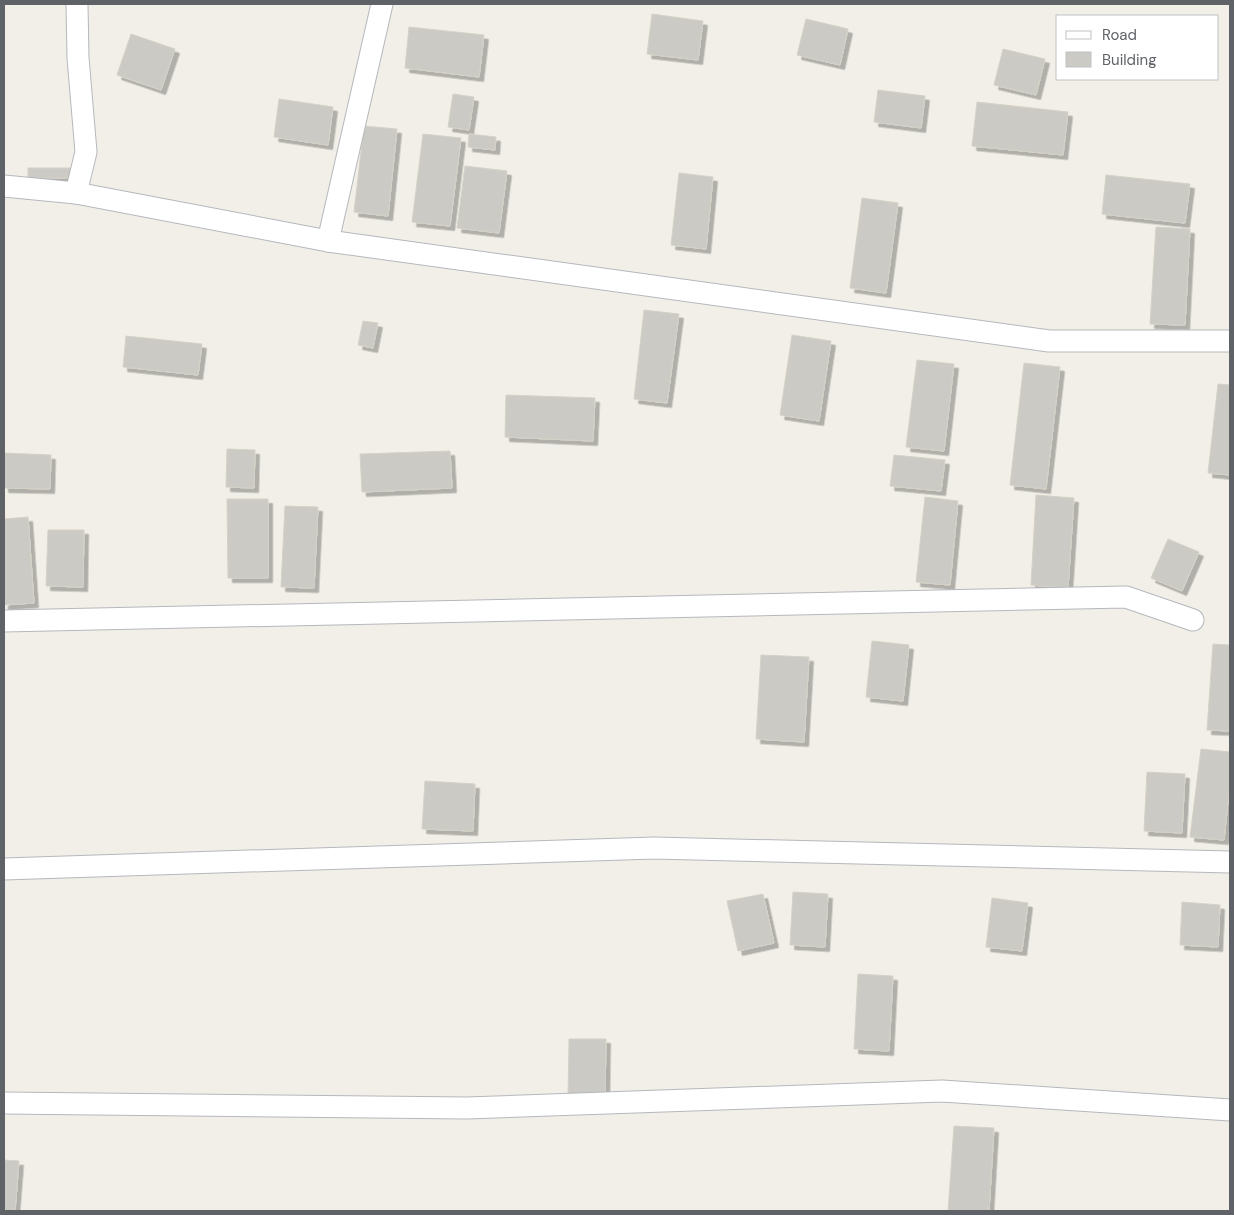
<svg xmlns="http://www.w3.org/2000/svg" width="1234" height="1215" viewBox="0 0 1234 1215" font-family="'DM Sans',sans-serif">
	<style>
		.building { fill: #cccac5; stroke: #d6d1c6; filter: url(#shadow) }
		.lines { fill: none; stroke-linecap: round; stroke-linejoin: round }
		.street-casing { stroke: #b5b8bc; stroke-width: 23 }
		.street { stroke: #fff; stroke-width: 21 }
	</style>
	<defs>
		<filter id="shadow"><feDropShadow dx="4.5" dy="4.5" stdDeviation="0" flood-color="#0004"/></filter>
	</defs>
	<rect width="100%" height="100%" fill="#f1efe8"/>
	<g class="building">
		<polygon points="652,14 703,21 698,60 647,54"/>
		<polygon points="806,19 848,29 840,65 797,55"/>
		<polygon points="409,27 484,35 479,77 405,68"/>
		<polygon points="131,34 175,49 161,90 117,75"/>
		<polygon points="1003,49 1045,59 1036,95 994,85"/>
		<polygon points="878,90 925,96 921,128 874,122"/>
		<polygon points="453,94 474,97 469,130 448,127"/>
		<polygon points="279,99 333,107 328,145 274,137"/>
		<polygon points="977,102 1068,112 1063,155 972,146"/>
		<polygon points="364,126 397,129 388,216 354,212"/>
		<polygon points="423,134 461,138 450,226 412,222"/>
		<polygon points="469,134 496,137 495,150 468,147"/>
		<polygon points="465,166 507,171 499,233 457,228"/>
		<rect x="28" y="168" width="45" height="10"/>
		<polygon points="679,173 713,177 706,249 671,245"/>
		<polygon points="1106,175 1190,184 1185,223 1102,214"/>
		<polygon points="862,198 898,203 886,293 850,288"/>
		<polygon points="1156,227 1190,229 1185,325 1150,324"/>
		<polygon points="644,310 679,314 667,403 634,399"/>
		<polygon points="363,321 378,323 373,348 358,345"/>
		<polygon points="792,335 831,341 819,421 780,415"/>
		<polygon points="126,336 202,344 198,375 123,367"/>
		<polygon points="917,360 954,364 944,451 906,447"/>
		<polygon points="1024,363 1060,367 1046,489 1010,485"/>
		<polygon points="1218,384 1230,385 1230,475 1208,473"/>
		<polygon points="506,395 595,398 593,441 505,437"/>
		<polygon points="227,449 255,450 254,488 226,487"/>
		<polygon points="450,451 452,488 362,492 360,454"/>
		<polygon points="4,453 51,455 50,489 4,488"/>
		<polygon points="894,455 945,460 941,491 890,486"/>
		<polygon points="1036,495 1074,498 1068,588 1031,585"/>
		<polygon points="925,497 958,501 950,585 916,582"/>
		<polygon points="227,499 268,499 268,578 228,578"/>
		<polygon points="285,506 318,507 314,588 281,587"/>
		<polygon points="28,517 34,603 4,605 4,519"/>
		<polygon points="48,530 84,530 83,587 46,586"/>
		<polygon points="1168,539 1199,552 1182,591 1151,578"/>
		<polygon points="872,641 909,645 903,701 866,697"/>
		<polygon points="1213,644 1230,645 1230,731 1207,730"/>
		<polygon points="761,655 809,657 804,742 756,739"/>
		<polygon points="1201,749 1230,752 1230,782 1224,840 1190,837"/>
		<polygon points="1147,772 1185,774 1182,833 1144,831"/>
		<polygon points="425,781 475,784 473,831 422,829"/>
		<polygon points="793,892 828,894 825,947 790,945"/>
		<polygon points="763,894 774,943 738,951 727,901"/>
		<polygon points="992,898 1028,903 1022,951 986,947"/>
		<polygon points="1182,902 1220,905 1218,947 1180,945"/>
		<polygon points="858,974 893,976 889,1051 854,1049"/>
		<polygon points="569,1039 606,1039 605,1098 568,1098"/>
		<polygon points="954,1126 994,1128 989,1211 948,1211"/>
		<polygon points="4,1160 19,1161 15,1211 4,1211"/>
	</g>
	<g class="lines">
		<g class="street-casing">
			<g id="street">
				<polyline points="4,186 76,193 86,152 78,58 77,4"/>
				<polyline points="76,193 328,241 1049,341 1230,341"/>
				<polyline points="328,241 382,4"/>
				<polyline points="4,621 1126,597 1193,620"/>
				<polyline points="4,869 654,848 1230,862"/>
				<polyline points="4,1103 467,1108 942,1091 1230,1110"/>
			</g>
		</g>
		<use href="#street" class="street"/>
	</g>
	<rect width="1234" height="1215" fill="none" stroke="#5f6368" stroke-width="10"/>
	<rect x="1056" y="15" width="162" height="65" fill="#ffffff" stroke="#bfc1c3"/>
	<rect x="1066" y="31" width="25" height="8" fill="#ffffff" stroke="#bfc1c3"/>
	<text x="1102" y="40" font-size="15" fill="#5f6368">Road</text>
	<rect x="1066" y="52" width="25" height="15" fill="#cccac5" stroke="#bfc1c3"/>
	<text x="1102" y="65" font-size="15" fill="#5f6368">Building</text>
</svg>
